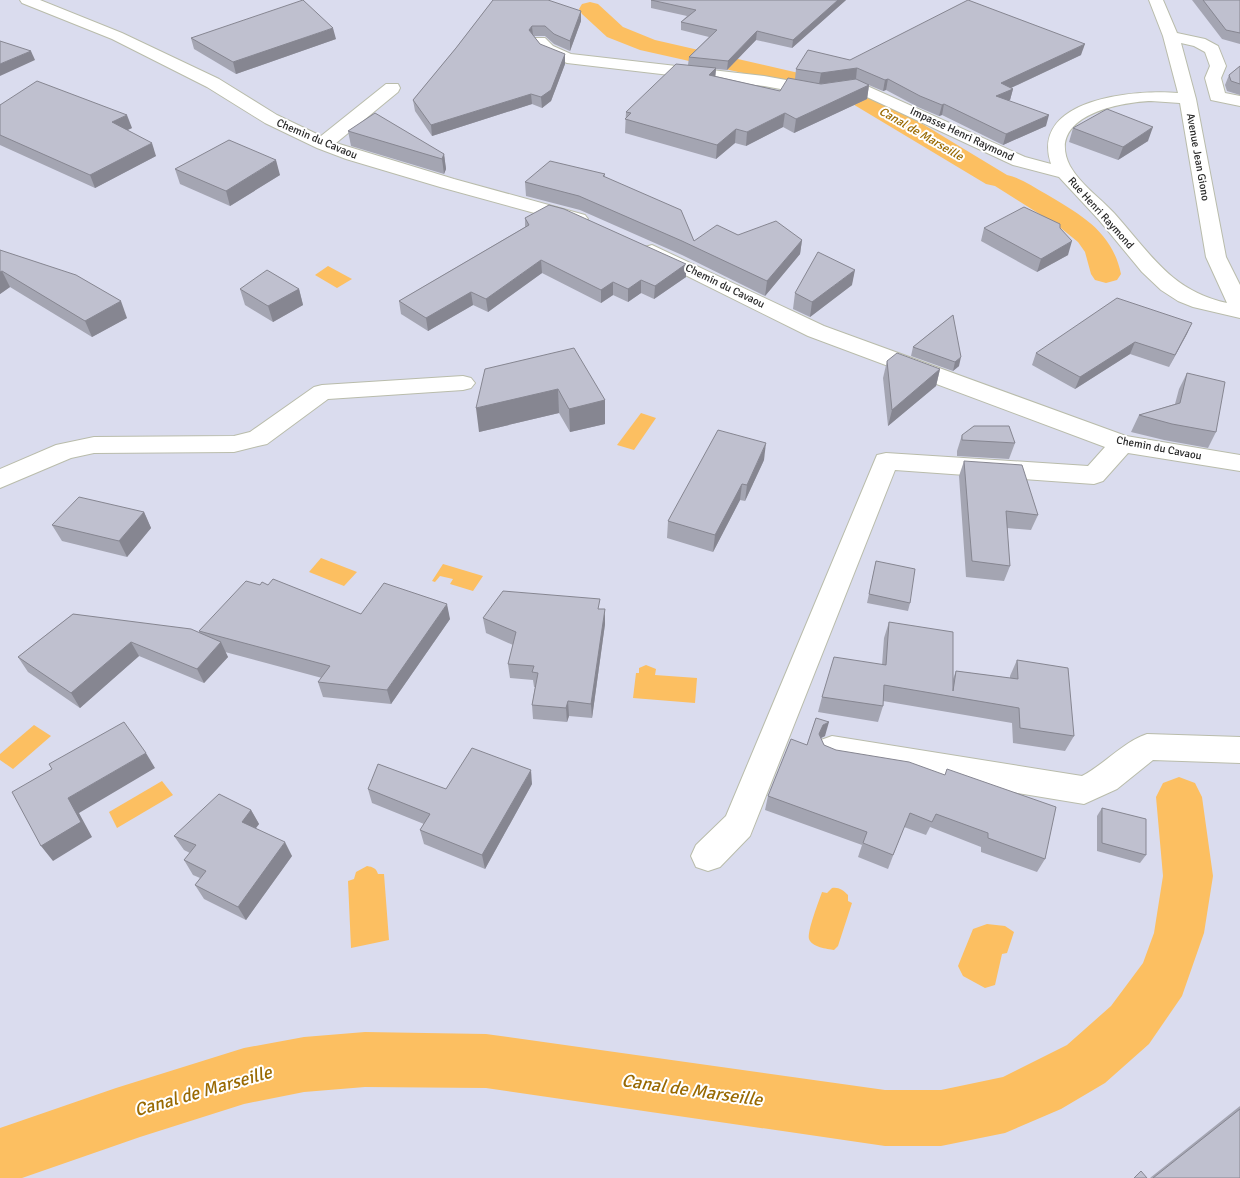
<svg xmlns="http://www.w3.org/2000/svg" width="1240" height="1178" viewBox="0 0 1240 1178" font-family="Signika,sans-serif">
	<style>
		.water { fill: #fcbf61 }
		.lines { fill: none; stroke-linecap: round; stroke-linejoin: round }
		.canal { fill: #fcbf61; fill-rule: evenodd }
		.minor-casing { stroke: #b9bcab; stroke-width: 2 }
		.minor { fill: #fff; fill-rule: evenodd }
		.wall { fill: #a4a5b2 }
		.shaded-wall { fill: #868691 }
		.building { fill: #bfc0cf; stroke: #868691 }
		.labels { text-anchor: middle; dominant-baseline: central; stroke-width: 4; stroke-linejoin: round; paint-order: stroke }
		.far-street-label { font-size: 11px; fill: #2a2a2a; stroke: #fff }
		.far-water-label { font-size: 12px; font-style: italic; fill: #996902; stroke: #fff }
		.near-water-label { font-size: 18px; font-style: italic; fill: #996902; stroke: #fff }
	</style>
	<rect width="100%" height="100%" fill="#dadcee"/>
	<g class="water">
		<polygon points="328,266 352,279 337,288 315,275"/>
		<polygon points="641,413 656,418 634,450 617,445"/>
		<polygon points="321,558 357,572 344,586 309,572"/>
		<polygon points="443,564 483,576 473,591 450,584 453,579 440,576 435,582 432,581"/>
		<polygon points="646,665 656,669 655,675 697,678 695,703 633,698 636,673 639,673 639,668"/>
		<polygon points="34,725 51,736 13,769 0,760 0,754"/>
		<polygon points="162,781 173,795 117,828 109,812"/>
		<path d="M367 866C373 867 376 868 378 874H384L389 940 351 948 348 881 354 879 356 872Z"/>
		<path d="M832 888C839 887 843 890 848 895V901L852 903 838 946 834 950C827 949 812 947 809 939 807 931 819 901 822 892L827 893Z"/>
		<polygon points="987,924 1005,926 1014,932 1007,953 1002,954 995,985 985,988 963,976 958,966 973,929"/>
	</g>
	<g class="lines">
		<g class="canal">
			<path d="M590 2 598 4 623 27 655 40 855 86 878 97 1007 175C1021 178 1033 187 1046 194 1081 215 1112 231 1121 274L1117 280 1106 283 1095 280 1091 274 1085 252 1078 242 1057 225 995 186 986 184 836 94 640 50 607 37 582 14 579 9 582 4Z"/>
			<polygon points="1179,777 1195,783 1202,797 1213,876 1204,933 1182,996 1149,1044 1105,1083 1061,1109 1005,1133 941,1146 885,1146 486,1088 365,1087 304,1092 244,1104 140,1137 22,1178 0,1178 0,1128 116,1088 244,1048 304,1037 365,1032 486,1034 885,1090 941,1090 1003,1077 1067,1045 1111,1006 1143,963 1154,933 1163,876 1156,797 1163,783"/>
		</g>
		<g class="minor-casing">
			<g id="minor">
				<polygon points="20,0 40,0 122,33 219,79 277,115 321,136 386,84 398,84 400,88 398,92 336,143 454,179 585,215 588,219 585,223 578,225 571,223 440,187 346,159 317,148 265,123 207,87 112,39 22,3"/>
				<path d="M1149 0H1163L1177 33 1205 39 1218 46 1226 66 1221 78 1225 93 1240 96V106L1211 100 1205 78 1210 66 1205 52 1194 46 1181 43 1196 99 1226 257 1240 285V318L1193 307 1178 301 1161 290 1142 272 1099 220 1059 177 1013 165 854 91 819 96 764 86 567 63 541 52 531 41 533 38H545L553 46 571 54 764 76 819 86 856 81 1025 157 1051 164C1029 98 1137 89 1178 93L1163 36ZM1151 101 1180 103 1206 257 1227 303C1171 291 1150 253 1114 213 1100 198 1080 184 1070 166 1045 117 1118 102 1151 101Z"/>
				<polygon points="652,245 824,326 1126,436 1240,455 1240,471 1128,453 1103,481 1094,484 895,470 750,836 720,867 708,871 696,867 691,856 696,845 726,816 877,455 886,453 1088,466 1105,447 808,336 645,255 642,251 645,247"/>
				<polygon points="463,376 471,378 475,383 471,388 463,390 328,399 267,444 258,446 234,452 94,453 71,458 0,488 0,469 56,445 94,437 234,436 250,432 314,387 322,385"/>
				<path d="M1147 734 1240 737V763L1153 760 1117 789 1084 804 832 762 821 758 817 749 821 740 832 736 1082 776C1105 764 1123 742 1147 734Z"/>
			</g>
		</g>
		<use href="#minor" class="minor"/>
	</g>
	<g class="wall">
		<polygon points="493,0 581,21 570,51 554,44 545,36 534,36 540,44 565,64 551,101 542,108 532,104 432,136 415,111 413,100 456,48"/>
		<polygon points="651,0 846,0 792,48 756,40 727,70 716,69 715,76 780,91 795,79 796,69 850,60 1081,55 1011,88 1013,89 1010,100 1008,100 1046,126 1003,145 942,115 939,116 918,107 886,90 883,91 864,83 869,85 867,99 794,133 783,127 746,146 735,143 716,159 625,133 626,112 688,65 689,57 709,37 681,30 681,22 687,16 651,8"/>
		<polygon points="1192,0 1240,0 1240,44 1222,39"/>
		<polygon points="191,38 336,39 236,74 194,49"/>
		<polygon points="1240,66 1240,95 1227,91 1225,85 1229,75"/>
		<polygon points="0,105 132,128 127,130 156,156 95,188 0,145"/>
		<polygon points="1073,128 1148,141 1118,160 1069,142"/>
		<polygon points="348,131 444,154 446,169 444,174 351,146"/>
		<polygon points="175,169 280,175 230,206 180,184"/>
		<polygon points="605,174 605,177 694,241 738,235 802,240 800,254 765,296 682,255 580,210 526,196 525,182"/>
		<polygon points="525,218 686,264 686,277 654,299 641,293 628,302 613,295 601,303 542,273 488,312 473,305 428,331 401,314 399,301 525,227"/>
		<polygon points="984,228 1060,228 1068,255 1037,272 981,241"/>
		<polygon points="0,250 127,318 92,337 10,287 0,294"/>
		<polygon points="852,285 810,317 793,309 795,293"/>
		<polygon points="240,289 299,289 303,305 273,322 245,305"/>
		<polygon points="953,315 959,366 953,371 911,356 913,347"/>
		<polygon points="1192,323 1169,367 1130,354 1075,389 1032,365 1036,353"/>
		<polygon points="887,361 940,369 936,386 888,426 883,378"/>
		<polygon points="485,369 605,400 605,424 570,432 559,413 479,432"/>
		<polygon points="1187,373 1216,432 1208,448 1164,440 1131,432 1139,415 1175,404 1179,389"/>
		<polygon points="962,435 1015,443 1009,459 957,456 957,451"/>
		<polygon points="764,460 745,501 740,500 713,552 667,538 668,521"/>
		<polygon points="964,461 1038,515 1031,530 1007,528 1010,566 1004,581 966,577 959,476"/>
		<polygon points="144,512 151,528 127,557 62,541 52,525"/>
		<polygon points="876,561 910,603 908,611 867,603"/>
		<polygon points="260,585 268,585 361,614 450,619 391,704 323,697 318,682 322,678 225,652 228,657 204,683 139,656 80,708 28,672 18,657 73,614 200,633 199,631"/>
		<polygon points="600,609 605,624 592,718 569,716 567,722 533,719 532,705 535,687 534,687 533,680 510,678 508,664 513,645 486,633 483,618"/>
		<polygon points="889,622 953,679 956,671 1010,678 1010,676 1017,660 1074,736 1065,751 1013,743 1012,723 883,701 883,706 878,722 818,712 822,697 882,665 884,638"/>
		<polygon points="816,718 825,736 821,738 824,745 1045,859 1037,872 981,852 981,847 930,827 926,835 904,827 888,869 858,857 862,845 765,810 768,796 807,745"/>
		<polygon points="532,784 485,869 424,844 420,830 424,824 372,803 368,789 446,789"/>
		<polygon points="1102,808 1146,855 1140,863 1097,851 1097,816"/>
		<polygon points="251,810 259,824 256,828 292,856 246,920 204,899 195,885 200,878 193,875 184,860 190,853 184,850 174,836"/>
		<polygon points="1240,1106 1240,1178 1150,1178"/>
	</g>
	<g class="shaded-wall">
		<polygon points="838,0 846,0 792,48 793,40"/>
		<polygon points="581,11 581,21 570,51 570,41"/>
		<polygon points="532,26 533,36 529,30"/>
		<polygon points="333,28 336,39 236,74 233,62"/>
		<polygon points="757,31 756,40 727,70 728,61"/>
		<polygon points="1085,44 1081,55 998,94 1001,83"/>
		<polygon points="31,51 35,60 0,76 0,64"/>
		<polygon points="565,54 565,64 551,101 542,108 541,97"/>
		<polygon points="716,68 715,82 709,75"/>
		<polygon points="857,68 856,79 819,84 821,73"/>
		<polygon points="888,79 886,90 883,91 885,80"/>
		<polygon points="869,85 867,99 794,133 796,119"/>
		<polygon points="1013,89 1010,100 993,107 996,96"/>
		<polygon points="531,94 532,104 432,136 431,125"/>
		<polygon points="944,104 942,115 939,116 942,105"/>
		<polygon points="785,113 783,127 746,146 747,132"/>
		<polygon points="127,115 132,128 117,135 112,122"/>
		<polygon points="1049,115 1046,126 1003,145 1006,134"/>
		<polygon points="1153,127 1148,141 1118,160 1123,147"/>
		<polygon points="736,129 735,143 716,159 717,145"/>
		<polygon points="152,143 156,156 95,188 90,175"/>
		<polygon points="444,154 446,169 444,174 442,159"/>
		<polygon points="276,160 280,175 230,206 226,191"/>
		<polygon points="802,240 800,254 765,296 767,281"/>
		<polygon points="1072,241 1068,255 1037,272 1041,259"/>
		<polygon points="541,260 542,273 488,312 486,299"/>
		<polygon points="686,264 686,277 654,299 655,286"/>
		<polygon points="855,270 852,285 810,317 812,302"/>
		<polygon points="2,271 10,287 0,294 0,272"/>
		<polygon points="641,280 641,293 628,302 628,289"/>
		<polygon points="613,282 613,295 601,303 601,290"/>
		<polygon points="299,289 303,305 273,322 268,306"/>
		<polygon points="471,292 473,305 428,331 426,318"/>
		<polygon points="121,301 127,318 92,337 85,321"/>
		<polygon points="1192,323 1187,334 1169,367 1175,355"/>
		<polygon points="1135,342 1130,354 1075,389 1080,377"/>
		<polygon points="961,357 959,366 953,371 955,362"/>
		<polygon points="940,369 936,386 888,426 892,410"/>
		<polygon points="558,389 559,413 479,432 476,408"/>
		<polygon points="605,400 605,424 570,432 569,409"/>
		<polygon points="766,443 764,460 745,501 747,485"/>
		<polygon points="742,484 740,500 713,552 715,535"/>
		<polygon points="144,512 151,528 127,557 119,541"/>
		<polygon points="447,604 450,619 391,704 387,690"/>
		<polygon points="605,609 605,624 592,718 591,704"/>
		<polygon points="131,642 139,656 80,708 71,693"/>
		<polygon points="221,642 228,657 204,683 197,669"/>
		<polygon points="568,701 569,716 567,722 566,708"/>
		<polygon points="829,722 825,736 819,739 819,734 823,725"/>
		<polygon points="146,753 155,768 79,813 92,837 53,861 41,846 68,798"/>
		<polygon points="531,770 532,784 485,869 482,855"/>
		<polygon points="251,810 259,824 249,837 242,822"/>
		<polygon points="285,842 292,856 246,920 238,907"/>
	</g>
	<g class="building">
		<polygon points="303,0 333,28 233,62 191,38"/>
		<polygon points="493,0 548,0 581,11 570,41 554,34 545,26 532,26 529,30 540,44 565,54 551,90 541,97 531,94 431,125 413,100 456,48"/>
		<polygon points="651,0 838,0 793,40 757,31 728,61 689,57 717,30 681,22 696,10"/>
		<polygon points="968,0 1085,44 1001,83 1013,89 996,96 1049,115 1006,134 944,104 942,105 920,96 888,79 885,80 857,68 821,73 796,69 808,50 850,60"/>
		<polygon points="1203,0 1240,0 1240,33 1226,30"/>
		<polygon points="0,41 31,51 0,64"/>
		<polygon points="676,64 716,68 709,75 780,91 788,78 821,84 856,79 869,85 796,119 785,113 747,132 736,129 717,145 625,119 631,113 626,112"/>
		<polygon points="1240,66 1240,84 1231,81 1229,75"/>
		<polygon points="37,81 127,115 112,122 152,143 90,175 0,135 0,105"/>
		<polygon points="1107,109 1153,127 1123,147 1073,128"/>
		<polygon points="375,113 444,154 442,159 348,131"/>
		<polygon points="229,140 276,160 226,191 175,169"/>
		<polygon points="550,161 605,174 603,176 681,210 694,241 717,225 738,235 776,221 802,240 767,281 682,241 579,196 525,182"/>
		<polygon points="549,205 564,209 686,264 655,286 641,280 628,289 613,282 601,290 541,260 486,299 471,292 426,318 399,301 529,225 525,218"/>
		<polygon points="1024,207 1060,224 1060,228 1072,241 1041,259 984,228"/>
		<polygon points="0,250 76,275 121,301 85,321 2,271 0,272"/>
		<polygon points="818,252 855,270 812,302 795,293"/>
		<polygon points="267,270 299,289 268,306 240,289"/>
		<polygon points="1117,298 1192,323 1175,355 1135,342 1080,377 1036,353"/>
		<polygon points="953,315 961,357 955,362 913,347"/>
		<polygon points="574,348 605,400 569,409 558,389 476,408 485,369"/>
		<polygon points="897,353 940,369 892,410 887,361"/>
		<polygon points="1187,373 1225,382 1216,432 1172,424 1139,415 1180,403"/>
		<polygon points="974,426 1009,426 1015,443 962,440 962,435"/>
		<polygon points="718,430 766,443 747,485 742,484 715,535 668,521"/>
		<polygon points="964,461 1022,465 1038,515 1006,511 1010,566 972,561"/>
		<polygon points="79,497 144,512 119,541 52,525"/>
		<polygon points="876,561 915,569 910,603 869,594"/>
		<polygon points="273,579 361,614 384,583 447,604 387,690 318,682 330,666 199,631 246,581 260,585 262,582 268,585"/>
		<polygon points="503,591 600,599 598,609 605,609 591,704 568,701 566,708 532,705 538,673 532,672 534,666 508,664 516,632 483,618"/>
		<polygon points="73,614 191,629 221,642 197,669 131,642 71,693 18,657"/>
		<polygon points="889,622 953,632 953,691 956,671 1018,679 1017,660 1068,668 1074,736 1020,728 1019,708 884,685 883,706 822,697 834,657 886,665"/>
		<polygon points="816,718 829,722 823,725 819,734 824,745 836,750 909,762 945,775 947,769 1056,807 1045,859 988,838 988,833 936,814 932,822 910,813 893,855 863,843 867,832 768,796 791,739 807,745"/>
		<polygon points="124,722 146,753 68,798 81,822 41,846 12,792 52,769 49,764"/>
		<polygon points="472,748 531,770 482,855 420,830 430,814 368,789 378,764 446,789"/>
		<polygon points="219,794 251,810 242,822 285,842 238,907 195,885 206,871 184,860 196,845 174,836"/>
		<polygon points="1102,808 1146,819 1146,855 1102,843"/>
		<polygon points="1240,1109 1240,1178 1153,1178"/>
		<polygon points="1141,1171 1147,1178 1134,1178"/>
	</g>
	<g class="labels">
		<g class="far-street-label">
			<text transform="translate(962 134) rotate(25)">Impasse Henri Raymond</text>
			<text transform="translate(317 139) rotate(23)">Chemin du Cavaou</text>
			<text transform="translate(1198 157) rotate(80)">Avenue Jean Giono</text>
			<text transform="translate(1101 213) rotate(48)">Rue Henri Raymond</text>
			<text transform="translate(725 286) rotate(26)">Chemin du Cavaou</text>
			<text transform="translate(1159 448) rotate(11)">Chemin du Cavaou</text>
		</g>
		<g class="far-water-label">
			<text transform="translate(921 134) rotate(30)">Canal de Marseille</text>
		</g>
		<g class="near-water-label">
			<text transform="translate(692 1090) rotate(8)">Canal de Marseille</text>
			<text transform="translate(203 1091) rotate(-16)">Canal de Marseille</text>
		</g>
	</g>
</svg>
